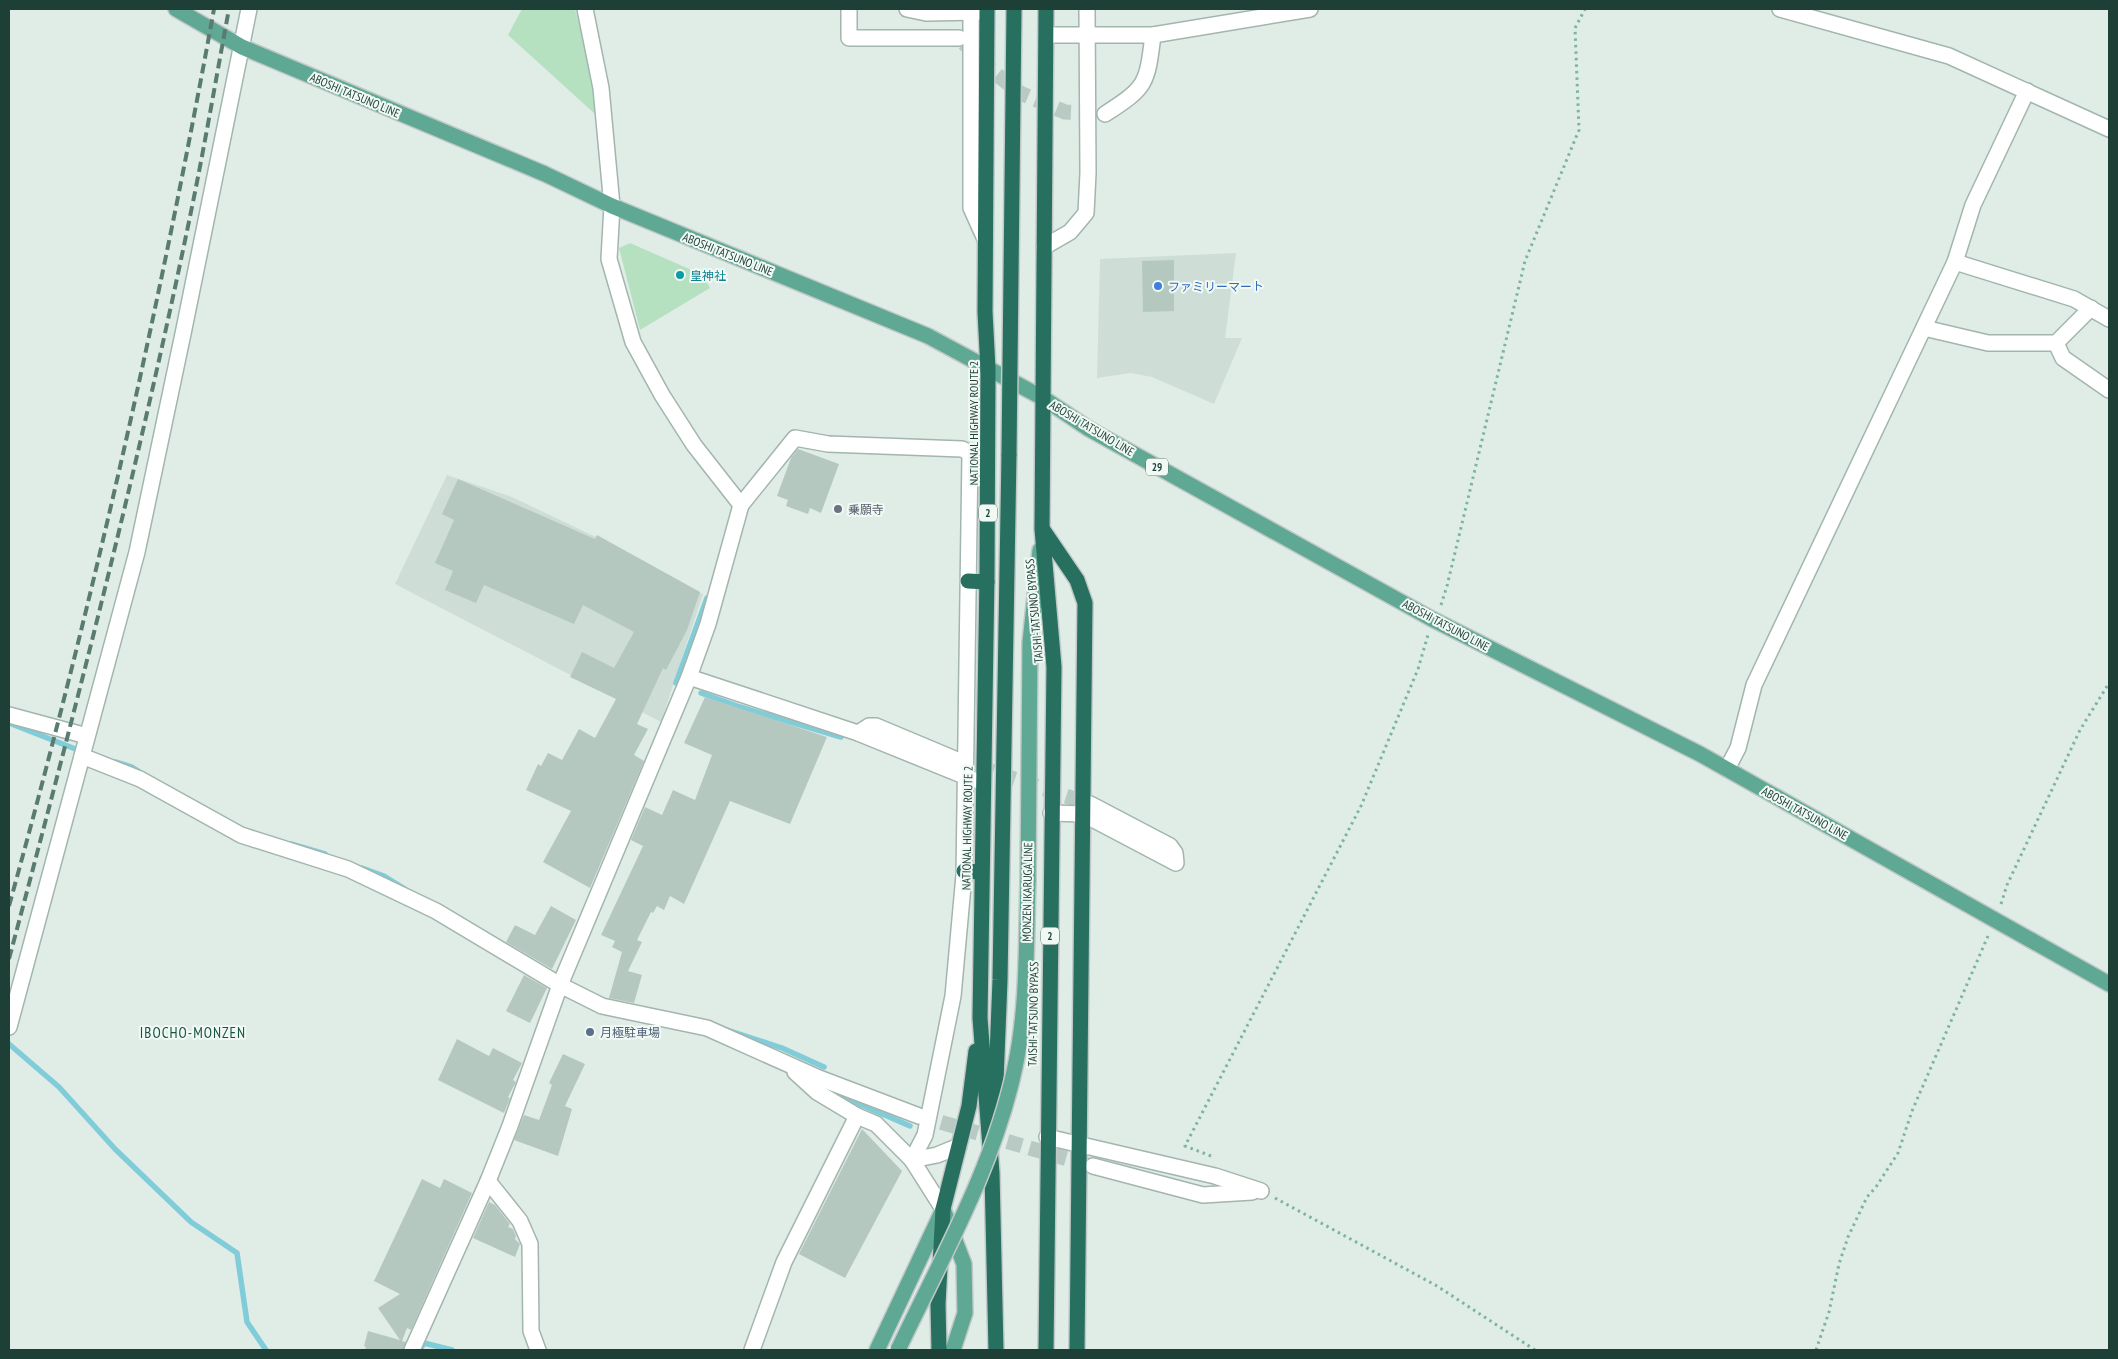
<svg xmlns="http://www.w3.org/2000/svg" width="2118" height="1359" viewBox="0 0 2118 1359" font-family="'PT Sans Narrow','Noto Sans JP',sans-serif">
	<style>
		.built { fill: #ceddd6 }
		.green { fill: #b6e1c1 }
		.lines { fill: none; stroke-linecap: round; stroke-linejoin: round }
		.stream { stroke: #81ccd9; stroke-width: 5.5 }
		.building { fill: #b5c8c0 }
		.minor-tunnel { stroke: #b9cac4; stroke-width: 15; stroke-dasharray: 15 8; stroke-linecap: butt }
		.minor-casing { stroke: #a2b5ae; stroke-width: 18 }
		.major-casing { stroke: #c0c9c7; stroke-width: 18 }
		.highway-casing { stroke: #c0c9c7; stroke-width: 18 }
		.path { stroke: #7cb4a2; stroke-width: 3; stroke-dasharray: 2.5 4; stroke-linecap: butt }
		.minor { stroke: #fff; stroke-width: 15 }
		.major { stroke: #5fa894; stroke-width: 15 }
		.highway { stroke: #276f5f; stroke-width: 15 }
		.rail { stroke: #597b71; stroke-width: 4; stroke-dasharray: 10 5; stroke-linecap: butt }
		.major-bridge-casing { stroke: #c0c9c7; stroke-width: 18; stroke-linecap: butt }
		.highway-bridge-casing { stroke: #c0c9c7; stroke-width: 18; stroke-linecap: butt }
		.major-bridge { stroke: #5fa894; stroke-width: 15 }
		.highway-bridge { stroke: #276f5f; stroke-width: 15 }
		.culture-dot { fill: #0f9aa8; stroke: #f1f9f5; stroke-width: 2 }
		.shop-dot { fill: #3f7fe0; stroke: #f1f9f5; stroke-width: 2 }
		.worship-dot { fill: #6b7280; stroke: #f1f9f5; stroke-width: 2 }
		.service-dot { fill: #5c6f8a; stroke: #f1f9f5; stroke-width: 2 }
		.labels { text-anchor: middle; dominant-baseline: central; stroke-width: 4; stroke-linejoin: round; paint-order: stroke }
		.shield { fill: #f1f9f5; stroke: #5d776f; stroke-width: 1 }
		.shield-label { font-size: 11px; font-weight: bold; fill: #1e3f36 }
		.street-label { font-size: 12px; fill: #1e3f36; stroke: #f1f9f5 }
		.culture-label { font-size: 12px; fill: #0d838f; stroke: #f1f9f5; text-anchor: start }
		.shop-label { font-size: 12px; fill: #366cbe; stroke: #f1f9f5; text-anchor: start }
		.worship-label { font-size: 12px; fill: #5b616d; stroke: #f1f9f5; text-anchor: start }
		.service-label { font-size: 12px; fill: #4e5e75; stroke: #f1f9f5; text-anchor: start }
		.quarter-label { font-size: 15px; letter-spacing: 1px; fill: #185444; stroke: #f1f9f5 }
	</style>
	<rect width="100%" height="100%" fill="#e0ede7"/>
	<g class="built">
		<polygon points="1236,253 1225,338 1242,338 1214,404 1152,377 1131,373 1097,378 1100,259"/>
		<polygon points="447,475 512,497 598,538 703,594 661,722 395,584"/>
	</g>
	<g class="green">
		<polygon points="522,9 575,9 593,74 595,114 508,35"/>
		<polygon points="630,243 703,275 710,288 640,330 619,248"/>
	</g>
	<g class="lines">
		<g class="stream">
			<polyline points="679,684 676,683 707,598"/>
			<polyline points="701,693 740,707 841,737"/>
			<polyline points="9,723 83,752"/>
			<polyline points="116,762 132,767 141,773"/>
			<polyline points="291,844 325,854"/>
			<polyline points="362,868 384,876 405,889"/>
			<polyline points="721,1028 782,1048 824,1067"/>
			<polyline points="9,1044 59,1087 115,1149 191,1222 237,1253 247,1322 266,1350"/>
			<polyline points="834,1093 910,1126"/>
			<polyline points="420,1350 424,1343 452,1350"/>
		</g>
	</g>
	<g class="building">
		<polygon points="1174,260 1174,311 1143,312 1142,261"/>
		<polygon points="798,449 839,464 821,513 810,508 808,514 786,506 788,500 777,496 791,458"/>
		<polygon points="458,479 595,539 597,535 700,592 687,630 666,670 663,668 637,724 648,729 634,755 644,761 590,888 543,862 571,811 526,790 538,764 541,766 548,753 562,760 579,729 595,738 616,699 570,677 582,652 614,668 634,632 583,605 574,624 484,585 476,603 445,590 453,571 435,563 454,520 442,514"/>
		<polygon points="705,697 827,737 790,824 730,801 684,904 670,896 664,910 657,906 653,913 651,912 637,940 642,942 628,971 642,975 634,1003 609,998 622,952 612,947 615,941 601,935 643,846 631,840 645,807 662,815 673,790 695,800 712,755 684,743"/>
		<polygon points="551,906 576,920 552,969 506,942 515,925 535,935"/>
		<polygon points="524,975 547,988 530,1023 506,1011"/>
		<polygon points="457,1039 489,1056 493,1048 522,1063 513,1080 516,1082 508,1097 510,1098 504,1113 438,1080"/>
		<polygon points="563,1054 585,1064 565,1106 572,1109 558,1156 514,1140 524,1115 539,1120 552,1085 549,1083"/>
		<polygon points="862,1129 902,1171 845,1278 799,1254"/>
		<polygon points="422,1179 440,1188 444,1179 472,1193 411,1330 407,1328 402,1341 406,1342 403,1350 365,1350 366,1347 364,1346 368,1331 400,1340 378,1308 400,1294 374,1281"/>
		<polygon points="489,1202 495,1205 510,1224 508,1227 513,1229 516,1236 515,1239 520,1244 515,1257 473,1238"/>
	</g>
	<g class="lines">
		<g class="minor-tunnel">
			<polyline points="964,43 996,74 1020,93 1065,112 1105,114"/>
			<polyline points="957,760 1090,804"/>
			<polyline points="919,1116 1092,1166"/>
		</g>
		<g class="minor-casing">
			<g id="minor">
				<polyline points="849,9 849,38 959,38"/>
				<polyline points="907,9 926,13 980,12"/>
				<polyline points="971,9 971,208 985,239"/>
				<polyline points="1780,9 1949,56 2109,129"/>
				<polyline points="1046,35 1153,35 1310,9"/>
				<path d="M1105 114C1147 87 1147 84 1153 35"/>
				<polyline points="1044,247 1070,232 1086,213 1088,173 1087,9"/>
				<polyline points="1955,262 2074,299 2109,319"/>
				<polyline points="1924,328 1988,343 2056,343 2091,308"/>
				<polyline points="2056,343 2063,358 2109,390"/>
				<polyline points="741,505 795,438 828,444 962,449 970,453 964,875 953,996 925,1135 912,1160"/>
				<polyline points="689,677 858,733 974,780"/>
				<polyline points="9,715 87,736"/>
				<polyline points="858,733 869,726 876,726 957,760"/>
				<polyline points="82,756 140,779 241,835 348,869 436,911 560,985 602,1006 707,1028 819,1078 919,1116"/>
				<polyline points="1727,769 1738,748 1754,685 1955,262 1973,205 2027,91"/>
				<polyline points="1051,813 1083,814 1176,863 1175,853 1170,846 1090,804"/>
				<polyline points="9,1027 137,552 184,329 249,9"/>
				<polyline points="795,1072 817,1092 857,1116 876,1124 912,1160 943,1209"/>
				<polyline points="1047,1137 1215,1176 1261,1191"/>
				<polyline points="912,1160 937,1155 959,1146"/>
				<polyline points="1093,1166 1203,1195 1252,1192"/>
				<polyline points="488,1181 520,1221 530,1244 531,1331 538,1350"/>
				<polyline points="412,1350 488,1181 510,1126 560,985 689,677 708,624 741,505 694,445 662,395 633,342 609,259 612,206 601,88 585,9"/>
				<polyline points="752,1350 784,1262 857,1116"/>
			</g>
		</g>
		<g class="major-casing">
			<g id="major">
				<polyline points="176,9 242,47 545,174 612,206 928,336 1043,398 1089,429 1432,619 1700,754 2109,984"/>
				<polyline points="1028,882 1030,642 1040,550"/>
				<polyline points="943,1209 964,1264 965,1313 953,1350"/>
				<polyline points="877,1350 942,1212"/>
			</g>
		</g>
		<g class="highway-casing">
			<g id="highway">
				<polyline points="987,9 985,312 988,369 987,575 980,1018 992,1173 996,1350"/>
				<polyline points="1043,530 1077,580 1085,603 1077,1350"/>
				<polyline points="968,581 987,582"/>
				<polyline points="964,871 981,872"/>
				<polyline points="995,1107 1000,980 1009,454"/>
				<polyline points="939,1350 938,1304 943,1209 969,1106 976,1051"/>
				<polyline points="1046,1350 1054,667 1042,529 1046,9"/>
			</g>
		</g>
		<g class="path">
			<polyline points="1441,605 1447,586 1525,261 1579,130 1575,28 1585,9"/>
			<polyline points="2001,904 2007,885 2080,730 2109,683"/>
			<polyline points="1211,1156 1185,1146 1361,806 1418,669 1428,635"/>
			<polyline points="1275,1198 1437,1286 1535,1350"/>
			<polyline points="1816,1350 1829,1312 1839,1264 1848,1237 1867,1197 1876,1187 1898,1153 1912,1111 1988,936"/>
		</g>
		<use href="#minor" class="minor"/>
		<use href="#major" class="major"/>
		<use href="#highway" class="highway"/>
		<g class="rail">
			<path d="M9 906C91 610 159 311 214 9"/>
			<path d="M9 959C76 708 141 456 193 202 206 138 217 73 229 9"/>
		</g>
		<g class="major-bridge-casing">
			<path id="major-bridge" d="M898 1350C941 1259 994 1167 1015 1067 1028 1007 1026 943 1028 882"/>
		</g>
		<g class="highway-bridge-casing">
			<polyline id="highway-bridge" points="1009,454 1014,9"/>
		</g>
		<use href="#major-bridge" class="major-bridge"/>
		<use href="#highway-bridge" class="highway-bridge"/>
	</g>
	<circle class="culture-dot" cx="680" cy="275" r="5"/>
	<circle class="shop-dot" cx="1158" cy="286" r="5"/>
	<circle class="worship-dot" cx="838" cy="509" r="5"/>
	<circle class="service-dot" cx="590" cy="1032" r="5"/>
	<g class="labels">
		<g class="shield">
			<rect x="1146" y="458.5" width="22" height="17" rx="4"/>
			<rect x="979" y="504.5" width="18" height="17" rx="4"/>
			<rect x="1041" y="927.5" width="18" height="17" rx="4"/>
		</g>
		<g class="shield-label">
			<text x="1157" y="467">29</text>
			<text x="988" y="513">2</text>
			<text x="1050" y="936">2</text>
		</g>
		<g class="street-label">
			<text transform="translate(355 95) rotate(23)">ABOSHI TATSUNO LINE</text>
			<text transform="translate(728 254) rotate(22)">ABOSHI TATSUNO LINE</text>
			<text transform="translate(973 423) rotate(-90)">NATIONAL HIGHWAY ROUTE 2</text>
			<text transform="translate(1092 428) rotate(31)">ABOSHI TATSUNO LINE</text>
			<text transform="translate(1034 611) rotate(-95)">TAISHI-TATSUNO BYPASS</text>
			<text transform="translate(1446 625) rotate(28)">ABOSHI TATSUNO LINE</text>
			<text transform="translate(1805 813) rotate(29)">ABOSHI TATSUNO LINE</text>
			<text transform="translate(967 828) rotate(-89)">NATIONAL HIGHWAY ROUTE 2</text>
			<text transform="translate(1027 892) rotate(-89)">MONZEN IKARUGA LINE</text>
			<text transform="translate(1033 1014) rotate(-89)">TAISHI-TATSUNO BYPASS</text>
		</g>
		<g class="culture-label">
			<text x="690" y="275">皇神社</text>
		</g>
		<g class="shop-label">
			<text x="1168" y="286">ファミリーマート</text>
		</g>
		<g class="worship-label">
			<text x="848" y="509">乗願寺</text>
		</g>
		<g class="service-label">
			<text x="600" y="1032">月極駐車場</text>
		</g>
		<g class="quarter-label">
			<text x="193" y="1032">IBOCHO-MONZEN</text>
		</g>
	</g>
	<rect width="2118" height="1359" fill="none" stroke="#1e3f36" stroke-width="20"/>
</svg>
